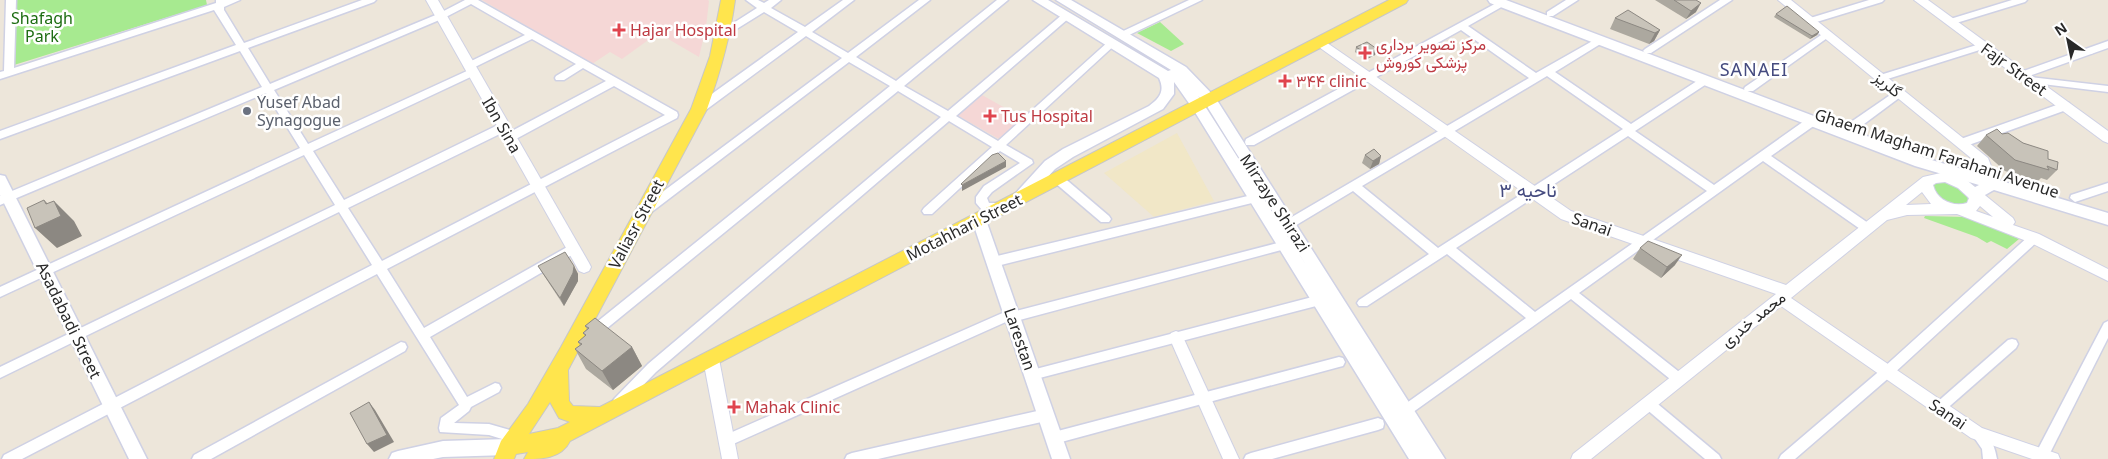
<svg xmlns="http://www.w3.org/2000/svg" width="2108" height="459" viewBox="0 0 2108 459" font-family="'Noto Sans',Vazirmatn,sans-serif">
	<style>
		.education { fill: #f1e7c7 }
		.medical { fill: #f5d7d6 }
		.green { fill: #a7ea90 }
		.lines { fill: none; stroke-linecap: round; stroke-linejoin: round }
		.minor-casing { stroke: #cfd1e4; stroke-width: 3 }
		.tertiary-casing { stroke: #cfd1e4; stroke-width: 2 }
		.secondary-casing { stroke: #cfd1e4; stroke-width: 3 }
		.primary-casing { stroke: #c7c7c7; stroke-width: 2 }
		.minor { fill: #fff; fill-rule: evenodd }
		.tertiary { fill: #fff; fill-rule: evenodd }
		.secondary { fill: #fff; fill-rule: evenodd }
		.primary { fill: #ffe54d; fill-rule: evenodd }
		.wall { fill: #aca89f }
		.shaded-wall { fill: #8c8882 }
		.building { fill: #c8c3b9; stroke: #8c8882 }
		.health-dot { fill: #e0444e; stroke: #fff; stroke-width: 2 }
		.worship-dot { fill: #6b7280; stroke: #fff; stroke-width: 2 }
		.labels { text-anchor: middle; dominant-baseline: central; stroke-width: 5; stroke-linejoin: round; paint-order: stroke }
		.park-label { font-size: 16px; fill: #1d6d12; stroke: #fff }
		.health-label { font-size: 16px; fill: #be3a42; stroke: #fff; text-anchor: start }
		.street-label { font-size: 16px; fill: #292929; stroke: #fff }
		.worship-label { font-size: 16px; fill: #5b616d; stroke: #fff; text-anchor: start }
		.neighbourhood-label { font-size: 18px; letter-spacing: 1px; fill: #454b7f; stroke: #fff }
		.quarter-label { font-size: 19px; fill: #454b7f; stroke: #fff }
	</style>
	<rect width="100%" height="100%" fill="#ede6da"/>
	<polygon class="education" points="1177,133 1214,201 1154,217 1104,173"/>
	<g class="medical">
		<polygon points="482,0 708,0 709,1 706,27 699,57 658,33 622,59 610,52 592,64"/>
		<polygon points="982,95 1023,118 999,139 957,115"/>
	</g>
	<g class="green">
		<polygon points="14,0 206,0 207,5 14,65"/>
		<polygon points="1160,22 1184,44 1171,51 1137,33"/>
		<polygon points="1942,180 1966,191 1970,199 1969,203 1955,207 1932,194 1933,183"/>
		<polygon points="1925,216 1967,217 2019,239 2007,249 1991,241 1987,243 1977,237 1924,218"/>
	</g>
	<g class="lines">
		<g class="minor-casing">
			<g id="minor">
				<path d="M6 0H16L14 68 216 3V0H240L224 7V10L244 43 362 0H376L374 2 248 48 270 84 438 14 465 0H478L677 112 678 115 677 118 387 269 424 328 569 246H577L579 249 577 252 430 337 467 397 495 383 499 384 501 388 499 392 471 407 469 411 454 423 489 424 520 433 521 437 520 441 515 443 489 435 440 432 439 428 441 418 459 405 377 274 22 459H2L4 455 372 265 339 212 0 378V367L335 205 304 155 0 297V287L300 148 266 93 0 205V196L262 87 240 51 0 139V131L236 45 214 10 0 79V72L4 71ZM471 4 525 35 465 64 464 66 465 68H473L532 39 576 64 556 76 555 78 556 80H564L583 68 606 81 506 134 505 137 506 140H514L614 86 665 115 382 261 348 208 508 130 509 127 508 124H500L344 200 313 151 477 74 478 72 477 70H469L308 144 274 90 444 18Z"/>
				<polygon points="746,0 758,0 764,3 769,0 781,0 771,8 805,27 843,0 854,0 812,32 848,53 919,0 930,0 856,57 896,81 997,0 1008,0 904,86 948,111 1063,14 1069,14 1069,18 956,116 998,141 1109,41 1115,41 1117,43 1006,145 1032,160 1033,163 992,192 987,198 989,203 1007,203 1009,206 1007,209 982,210 976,203 976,197 984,186 1020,163 1000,151 932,214 924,214 922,211 924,208 992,147 949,121 656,372 622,407 618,408 614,407 612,403 614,399 648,364 941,117 898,91 595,338 591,339 587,338 585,334 587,330 890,86 849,62 649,214 641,214 639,211 641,208 842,58 806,36 703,112 695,112 694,109 695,106 798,32 764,12 727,35 721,35 719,33 721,31 757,8"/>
				<polygon points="1189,0 1202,0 1125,37 1119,37 1117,35 1119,33"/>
				<path d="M1502 0 1507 3 1505 5 1468 26 1536 73 1596 39H1602L1604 41 1602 43 1555 72 1631 124 1700 79H1708L1709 81 1708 83 1635 131 1714 185 1807 119H1815L1816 122 1815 125 1771 156 1871 225 1873 228 1871 231H1863L1763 161 1579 293 1683 375 1685 379 1683 383 1679 384 1675 383 1571 299 1409 415 1405 417 1401 415 1399 411 1401 407 1526 318 1447 254 1367 306H1359L1357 303 1359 300 1429 254 1353 191 1293 227H1285L1283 224 1285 221 1529 78 1461 30 1254 145H1246L1245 142 1246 139ZM1547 76 1623 129 1438 248 1362 186ZM1628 136 1707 191 1535 312 1456 248Z"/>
				<polygon points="1566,0 1578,0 1553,16 1547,16 1547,12"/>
				<polygon points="1720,0 1732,0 1651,53 1645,53 1643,51 1645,49"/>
				<polygon points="1869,0 1884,0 1882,2 1810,24 1805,21 1807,19"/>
				<polygon points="2012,0 2027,0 2025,2 1953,24 1950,25 1945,22 1947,20"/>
				<polygon points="1827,31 1830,32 1832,34 1830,36 1753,91 1745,91 1744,89 1745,87"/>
				<polygon points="2108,41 2108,48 2026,77 2022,78 2017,75 2018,73"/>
				<polygon points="1983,43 1988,46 1986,48 1881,81 1876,78 1877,76"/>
				<polygon points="2029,77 2108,86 2108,92 2025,82 2024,80 2025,78"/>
				<polygon points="1899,89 1904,93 1903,95 1856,130 1848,130 1847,127 1848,124"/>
				<polygon points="2065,102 2069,103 2070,106 2069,109 1966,146 1958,146 1957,143 1958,140"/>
				<polygon points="1058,175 1062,176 1109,216 1111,219 1109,222 1101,222 1054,182 1053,179"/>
				<polygon points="2108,183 2108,191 2075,202 2070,198 2071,195"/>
				<polygon points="1256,194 1261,198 1260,201 993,267 989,265 987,262 989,259 993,257"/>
				<polygon points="2034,234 2038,235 2040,238 2038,241 1891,376 1795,459 1779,459 1781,455 1883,368 2030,235"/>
				<polygon points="1285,241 1289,242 1291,245 1289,248 1012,322 1008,321 731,445 726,447 721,445 720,441 721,437 1007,311 1011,309 1016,311"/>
				<polygon points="1320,295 1324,297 1326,300 1324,303 1320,305 1032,380 1028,379 1026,375 1028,371 1032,370"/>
				<polygon points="2108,321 2108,338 2047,459 2037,459 2035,455 2037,451 2104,323"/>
				<polygon points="2012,339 2016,340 2018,344 2016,348 1943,412 1939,413 1935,412 1933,408 1935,404 2008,340"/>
				<polygon points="401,342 405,343 407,347 405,351 211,459 192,459 194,455"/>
				<polygon points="1339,357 1343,358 1345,362 1343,366 1339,367 1054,444 1049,442 1048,438 1049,434 1054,432"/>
				<polygon points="1649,399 1653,400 1719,455 1721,459 1705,459 1645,408 1643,404 1645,400"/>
				<polygon points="1046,409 1051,411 1052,415 1051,419 1046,421 878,459 845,459 847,455 852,453"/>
				<polygon points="1378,418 1383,420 1384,424 1383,428 1378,430 1272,459 1244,459 1246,455 1251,453"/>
				<path d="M1977 427C1990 432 1995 447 1997 459H1983L1982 449 1971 433 1972 429Z"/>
			</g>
		</g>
		<g class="tertiary-casing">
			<g id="tertiary">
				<polygon points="426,0 438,0 589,263 591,267 589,271 584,273 579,271"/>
				<polygon points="1778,0 1791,0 1988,158 1993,171 1991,174 1981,174 1977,163"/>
				<polygon points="1914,0 1928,0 2108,131 2108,143 2103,141"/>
				<path d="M1320 38 1571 211 1786 285 1923 177 1945 172 1964 178 2013 218 2015 222 2013 225 2039 234 2108 269V281L2029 242 1957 214 1907 215 1887 220 1791 298 1982 428 2058 454 2060 459H2032L1971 438 1781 306 1591 459H1571L1573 454 1776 294 1561 219 1316 45 1314 42ZM1945 182 1958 188 1969 198 1967 203C1954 207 1937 201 1933 185L1936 183ZM1922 192 1931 204 1906 205ZM1980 206 1993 217 1976 211Z"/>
				<polygon points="1176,331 1181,333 1183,337 1239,459 1223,459 1169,337 1171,333"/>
				<polygon points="711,353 716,355 719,359 738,459 722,459 703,359 706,355"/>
			</g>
		</g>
		<g class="secondary-casing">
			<g id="secondary">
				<path d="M1033 0H1048L1168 71 1171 70 1056 0H1071L1186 67 1215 97 1445 459H1409L1193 109 1174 82V94L1163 109 1073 157 1055 169 1024 203 1019 204 1014 203 1012 199 1014 195 1045 161 1063 149 1149 106C1160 98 1165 91 1159 78ZM1198 96 1205 103 1306 265 1203 103Z"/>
				<path d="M1488 0H1506L1925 158 2108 213V225L1994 190C1986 194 1978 201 1969 198L1967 194 1969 190 1979 185 1915 166 1490 3Z"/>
				<polygon points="0,175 5,176 7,180 147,459 129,459 0,195"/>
				<polygon points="979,214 984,216 986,220 1070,459 1052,459 972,220 974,216"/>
				<polygon points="508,439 514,442 517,447 514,452 508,455 443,457 433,459 389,459 392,453 398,451 443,441"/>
			</g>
		</g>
		<g class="primary-casing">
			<path id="primary" d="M721 0H735C730 38 720 73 707 109L568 370 569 401 573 406 600 407 1389 0H1408L1406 3 570 441C561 459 541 459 524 459L528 452 516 454 514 459H494L501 441 528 404 561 347 691 109 710 56ZM550 402 559 418 570 422 558 428 529 434Z"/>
		</g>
		<use href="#minor" class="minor"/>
		<use href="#tertiary" class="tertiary"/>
		<use href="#secondary" class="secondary"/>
		<use href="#primary" class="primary"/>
	</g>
	<g class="wall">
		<polygon points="1655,0 1696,0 1696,12 1686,19"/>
		<polygon points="1776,14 1819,32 1817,35 1810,39 1774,17"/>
		<polygon points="1615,18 1660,30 1654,41 1649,44 1610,29"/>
		<polygon points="1356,47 1377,49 1375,55 1365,60 1355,52"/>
		<polygon points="2002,134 2023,143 2048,159 2057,170 2047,180 2041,178 2038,181 2005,171 1977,146 1986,135"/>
		<polygon points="1365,155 1381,156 1379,164 1370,169 1362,163"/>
		<polygon points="1640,248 1675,265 1661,278 1633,259"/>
		<polygon points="538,266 574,266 578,274 578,281 564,306 543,274"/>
		<polygon points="585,326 632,347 642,366 613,390 586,369 575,349 580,345 578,342 585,336 583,333 587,329"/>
	</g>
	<g class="shaded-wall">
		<polygon points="1701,3 1696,12 1686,19 1691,11"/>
		<polygon points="1660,30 1654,41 1649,44 1655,33"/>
		<polygon points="1819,32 1817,35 1810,39 1812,36"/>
		<polygon points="1377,49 1375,55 1365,60 1367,54"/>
		<polygon points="1381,156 1379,164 1370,169 1373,161"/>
		<polygon points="1006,161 1006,167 962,191 962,185"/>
		<polygon points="44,200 60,216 54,201 74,221 82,236 57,248 35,228 46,204"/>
		<polygon points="1682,255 1675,265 1661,278 1667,267"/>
		<polygon points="574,266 578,274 578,281 564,306 560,298"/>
		<polygon points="632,347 642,366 613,390 602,371"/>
		<polygon points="369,402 375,410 394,442 374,452 367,444"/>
	</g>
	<g class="building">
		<polygon points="1674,0 1696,0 1701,3 1691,11"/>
		<polygon points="1787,6 1819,32 1812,36 1776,14"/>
		<polygon points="1628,10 1660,30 1655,33 1615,18"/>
		<polygon points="1367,42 1377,49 1367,54 1356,47"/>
		<polygon points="1997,129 2002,134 2008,133 2023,143 2048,151 2048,159 2058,162 2057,170 2047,166 2049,170 2015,160 1986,135"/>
		<polygon points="1374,149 1381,156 1373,161 1365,155"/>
		<polygon points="998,153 1006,161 962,185 961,184 992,155"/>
		<polygon points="44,200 46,204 54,201 61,216 35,228 27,208"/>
		<polygon points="1648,241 1682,255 1667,267 1640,248"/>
		<polygon points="565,252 574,266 573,273 560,298 538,266"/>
		<polygon points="595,318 632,347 602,371 575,349 582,344 578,342 586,335 583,333 589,328 585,326"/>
		<polygon points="369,402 387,435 367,444 350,413"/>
	</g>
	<g class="health-dot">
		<path d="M616.5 22.5h5v5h5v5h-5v5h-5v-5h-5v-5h5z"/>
		<path d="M1362.5 45.5h5v5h5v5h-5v5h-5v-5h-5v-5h5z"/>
		<path d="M1282.5 73.5h5v5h5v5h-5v5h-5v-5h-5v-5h5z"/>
		<path d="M987.5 108.5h5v5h5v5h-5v5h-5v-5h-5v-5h5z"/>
		<path d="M731.5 399.5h5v5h5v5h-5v5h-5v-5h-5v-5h5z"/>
	</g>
	<circle class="worship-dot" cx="247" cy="111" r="5"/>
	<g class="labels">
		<g class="park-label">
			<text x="42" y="18">Shafagh<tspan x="42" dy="18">Park</tspan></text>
		</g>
		<g class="health-label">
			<text x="630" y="30">Hajar Hospital</text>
			<text x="1376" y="44">مرکز تصویر برداری<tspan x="1376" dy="18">پزشکی کوروش</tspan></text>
			<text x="1296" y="81">۳۴۴ clinic</text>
			<text x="1001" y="116">Tus Hospital</text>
			<text x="745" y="407">Mahak Clinic</text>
		</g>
		<g class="street-label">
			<text transform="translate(2014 69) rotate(36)">Fajr Street</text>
			<text transform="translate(1888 84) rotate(39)">گلریز</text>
			<text transform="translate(502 125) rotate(60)">Ibn Sina</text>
			<text transform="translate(1937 153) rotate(18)">Ghaem Magham Farahani Avenue</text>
			<text transform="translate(1275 203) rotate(57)">Mirzaye Shirazi</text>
			<text transform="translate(636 224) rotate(-62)">Valiasr Street</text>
			<text transform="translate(1592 224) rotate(19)">Sanai</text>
			<text transform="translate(964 227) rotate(-27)">Motahhari Street</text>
			<text transform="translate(1753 319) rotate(-39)">محمد خدری</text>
			<text transform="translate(69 320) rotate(64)">Asadabadi Street</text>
			<text transform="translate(1020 339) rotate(71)">Larestan</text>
			<text transform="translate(1948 414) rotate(34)">Sanai</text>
		</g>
		<g class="worship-label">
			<text x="257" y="102">Yusef Abad<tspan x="257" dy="18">Synagogue</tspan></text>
		</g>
		<g class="neighbourhood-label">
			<text x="1754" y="69">SANAEI</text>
		</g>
		<g class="quarter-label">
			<text x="1528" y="190">ناحیه ۳</text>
		</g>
	</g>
	<g transform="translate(2068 40) rotate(327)" stroke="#ffffff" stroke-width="4" paint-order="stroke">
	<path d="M0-4L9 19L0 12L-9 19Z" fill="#292929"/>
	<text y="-8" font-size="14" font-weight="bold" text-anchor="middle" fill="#292929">N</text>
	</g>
</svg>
